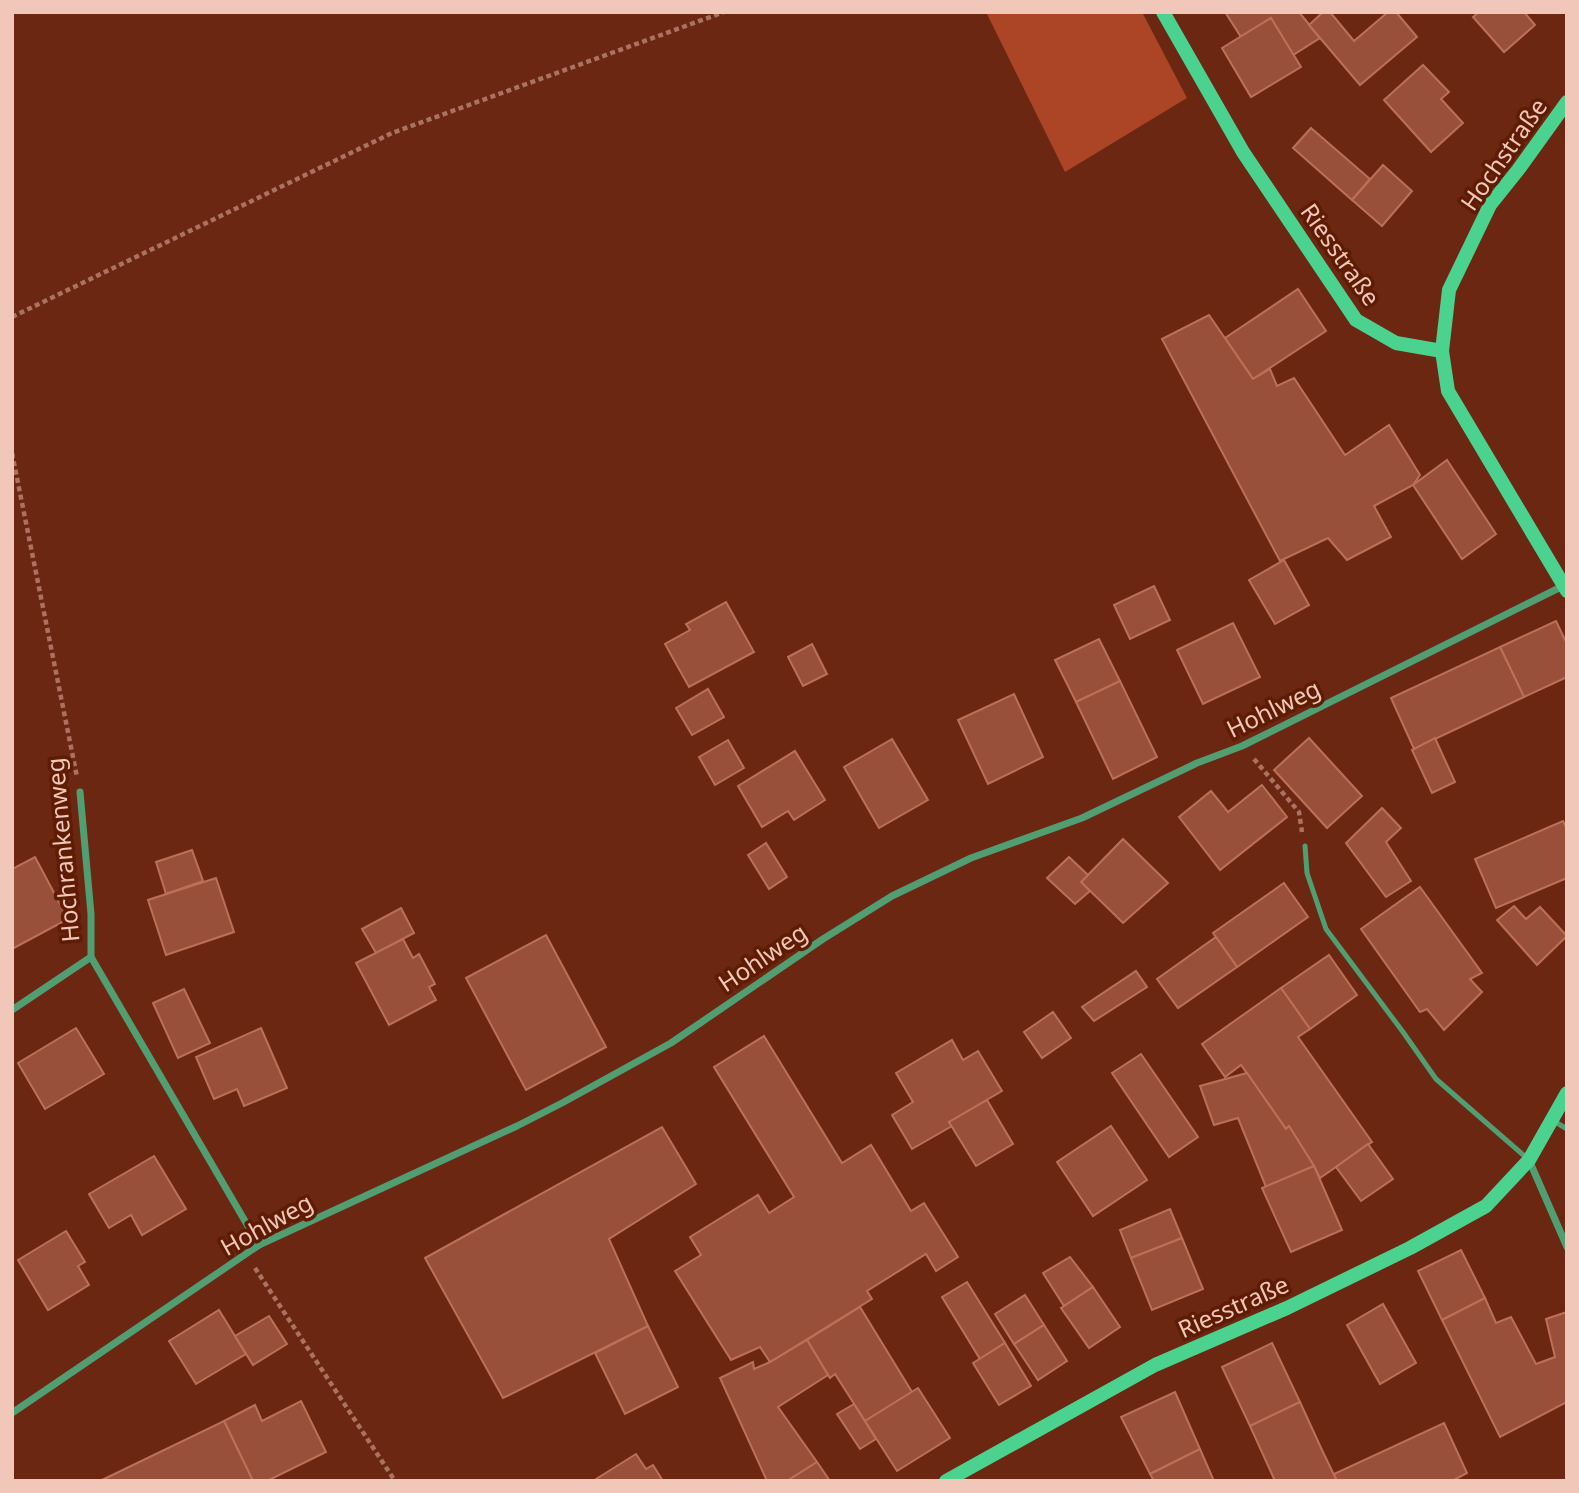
<svg xmlns="http://www.w3.org/2000/svg" width="1579" height="1493" viewBox="0 0 1579 1493" font-family="'Noto Sans',sans-serif">
	<style>
		.green { fill: #ab4525 }
		.building { fill: #99503a; stroke: #bc7059; stroke-width: 2 }
		.lines { fill: none; stroke-linecap: round; stroke-linejoin: round }
		.path { stroke: #aa7361; stroke-width: 4.5; stroke-dasharray: 5 3.5; stroke-linecap: butt }
		.lane { stroke: #519e73; stroke-width: 5 }
		.street { stroke: #519e73; stroke-width: 7 }
		.secondary { stroke: #4cd28f; stroke-width: 14 }
		.labels { text-anchor: middle; dominant-baseline: central; stroke-width: 7; stroke-linejoin: round; paint-order: stroke }
		.street-label { font-size: 24px; fill: #f1c7ba; stroke: #5f1c04 }
	</style>
	<rect width="100%" height="100%" fill="#6b2711"/>
	<polygon class="green" points="986,12 1142,12 1187,98 1065,172"/>
	<g class="building">
		<polygon points="1225,12 1299,12 1320,38 1293,55 1271,18 1241,37"/>
		<polygon points="1323,12 1330,12 1354,41 1388,12 1396,12 1417,37 1360,85 1309,25"/>
		<polygon points="1479,12 1524,12 1535,25 1504,52 1473,17"/>
		<polygon points="1271,18 1301,67 1251,97 1222,48"/>
		<polygon points="1423,65 1449,92 1441,99 1463,123 1431,152 1384,100"/>
		<polygon points="1311,128 1370,179 1352,200 1293,148"/>
		<polygon points="1383,165 1412,191 1382,226 1352,200"/>
		<polygon points="1298,289 1326,331 1253,379 1225,338"/>
		<polygon points="1209,315 1253,379 1270,369 1277,386 1294,378 1345,455 1389,425 1420,475 1413,485 1374,506 1391,537 1347,560 1328,538 1280,561 1162,339"/>
		<polygon points="1447,460 1496,534 1462,559 1413,485"/>
		<polygon points="1284,560 1309,605 1275,624 1249,580"/>
		<polygon points="1154,586 1170,620 1130,639 1114,605"/>
		<polygon points="726,602 754,652 689,687 665,644 690,630 686,624"/>
		<polygon points="1556,621 1567,644 1567,677 1524,697 1500,647"/>
		<polygon points="1233,623 1260,677 1203,704 1177,650"/>
		<polygon points="1099,639 1120,681 1076,702 1055,660"/>
		<polygon points="812,644 827,674 803,686 788,657"/>
		<polygon points="1500,647 1524,697 1414,749 1391,698"/>
		<polygon points="1120,681 1157,757 1113,779 1076,702"/>
		<polygon points="708,689 724,717 692,735 676,708"/>
		<polygon points="1014,694 1043,757 988,784 958,720"/>
		<polygon points="1309,738 1362,796 1327,828 1274,770"/>
		<polygon points="1435,738 1455,782 1432,793 1412,750"/>
		<polygon points="892,739 928,800 879,828 844,767"/>
		<polygon points="728,740 744,768 715,785 699,757"/>
		<polygon points="795,751 825,800 794,820 788,811 762,827 738,786"/>
		<polygon points="1262,785 1287,817 1220,870 1179,817 1211,791 1228,812"/>
		<polygon points="1382,808 1401,828 1386,842 1411,881 1386,897 1346,843"/>
		<polygon points="1563,821 1567,829 1567,878 1496,908 1475,859"/>
		<polygon points="1123,839 1168,883 1123,923 1081,882"/>
		<polygon points="766,843 787,877 769,889 748,855"/>
		<polygon points="192,850 203,881 166,894 156,862"/>
		<polygon points="35,857 68,919 12,949 12,869"/>
		<polygon points="1069,857 1088,875 1081,882 1090,891 1075,904 1047,878"/>
		<polygon points="216,878 234,932 166,955 148,900"/>
		<polygon points="1284,883 1308,917 1237,967 1213,933"/>
		<polygon points="1420,887 1482,973 1470,979 1482,992 1444,1030 1427,1009 1420,1012 1361,929"/>
		<polygon points="1514,906 1526,919 1540,907 1567,936 1537,965 1497,920"/>
		<polygon points="401,908 414,933 376,953 362,929"/>
		<polygon points="546,935 606,1047 526,1090 466,978"/>
		<polygon points="1216,937 1237,967 1178,1008 1157,979"/>
		<polygon points="403,939 413,958 419,954 435,984 429,987 436,1000 389,1025 356,963"/>
		<polygon points="1329,955 1357,995 1310,1029 1281,988"/>
		<polygon points="1136,971 1147,987 1094,1021 1082,1007"/>
		<polygon points="1281,988 1310,1029 1298,1037 1372,1142 1320,1178 1314,1166 1289,1126 1286,1129 1241,1065 1225,1077 1202,1044"/>
		<polygon points="184,989 210,1043 178,1058 153,1003"/>
		<polygon points="1053,1012 1071,1038 1042,1058 1024,1032"/>
		<polygon points="76,1028 104,1074 45,1109 18,1063"/>
		<polygon points="261,1028 287,1088 244,1106 237,1089 214,1099 196,1057"/>
		<polygon points="764,1036 842,1163 871,1145 911,1211 924,1203 958,1257 936,1271 926,1254 867,1291 872,1299 770,1362 760,1347 731,1360 675,1271 701,1255 690,1237 758,1195 769,1213 794,1197 714,1067"/>
		<polygon points="952,1040 963,1060 978,1051 1002,1091 949,1122 952,1126 912,1149 892,1115 913,1102 896,1073"/>
		<polygon points="1141,1054 1198,1137 1169,1157 1112,1073"/>
		<polygon points="1247,1073 1286,1129 1289,1126 1314,1166 1266,1187 1238,1118 1214,1125 1200,1086"/>
		<polygon points="987,1100 1013,1144 976,1166 949,1122"/>
		<polygon points="1111,1126 1147,1180 1093,1216 1057,1162"/>
		<polygon points="662,1127 696,1184 609,1239 648,1326 503,1398 425,1258"/>
		<polygon points="1368,1144 1393,1179 1361,1201 1336,1167"/>
		<polygon points="154,1156 186,1209 142,1235 131,1215 109,1228 89,1194"/>
		<polygon points="1314,1166 1342,1230 1291,1252 1262,1188"/>
		<polygon points="1170,1209 1182,1238 1131,1258 1120,1230"/>
		<polygon points="66,1231 85,1262 78,1266 89,1285 48,1310 18,1260"/>
		<polygon points="1182,1238 1203,1289 1152,1310 1131,1258"/>
		<polygon points="1461,1250 1485,1298 1442,1320 1418,1271"/>
		<polygon points="1070,1257 1093,1287 1064,1306 1043,1273"/>
		<polygon points="967,1282 1005,1343 980,1359 942,1297"/>
		<polygon points="1093,1287 1120,1327 1089,1348 1061,1308"/>
		<polygon points="1025,1295 1044,1325 1014,1344 995,1314"/>
		<polygon points="1485,1298 1496,1323 1511,1317 1536,1364 1555,1357 1546,1319 1567,1312 1567,1402 1500,1437 1442,1320"/>
		<polygon points="1383,1304 1416,1363 1380,1384 1347,1325"/>
		<polygon points="860,1307 912,1392 865,1421 835,1374 830,1378 828,1375 807,1340"/>
		<polygon points="219,1310 246,1354 196,1384 169,1341"/>
		<polygon points="269,1316 287,1344 253,1365 235,1336"/>
		<polygon points="1044,1325 1067,1361 1038,1380 1014,1344"/>
		<polygon points="648,1326 678,1387 625,1414 595,1353"/>
		<polygon points="807,1340 828,1375 778,1407 817,1462 787,1481 767,1481 720,1378 753,1362 754,1369 770,1362"/>
		<polygon points="1005,1343 1031,1386 999,1405 973,1363"/>
		<polygon points="1272,1343 1300,1402 1250,1426 1222,1367"/>
		<polygon points="918,1388 950,1438 897,1471 865,1421"/>
		<polygon points="1175,1392 1200,1449 1150,1474 1121,1417"/>
		<polygon points="301,1401 326,1452 267,1481 253,1481 224,1421 255,1405 262,1421"/>
		<polygon points="1300,1402 1322,1450 1337,1481 1275,1481 1250,1426"/>
		<polygon points="854,1404 876,1439 860,1449 837,1414"/>
		<polygon points="224,1421 253,1481 102,1481 102,1480"/>
		<polygon points="1444,1423 1467,1473 1452,1481 1337,1481 1334,1474"/>
		<polygon points="1200,1449 1214,1481 1154,1481 1150,1474"/>
		<polygon points="636,1454 646,1469 653,1465 663,1481 593,1481"/>
		<polygon points="817,1462 830,1481 787,1481"/>
	</g>
	<g class="lines">
		<g class="path">
			<polyline points="12,317 392,133 724,12"/>
			<polyline points="12,453 77,777"/>
			<polyline points="1254,759 1299,812 1302,832"/>
			<polyline points="255,1268 395,1481"/>
		</g>
		<g class="lane">
			<polyline points="1305,846 1307,873 1326,929 1403,1032 1436,1079 1529,1160"/>
			<polyline points="1552,1120 1567,1129"/>
		</g>
		<g class="street">
			<polyline points="80,792 91,914 91,957 259,1245"/>
			<polyline points="12,1010 91,957"/>
			<polyline points="1529,1160 1567,1247"/>
			<polyline points="12,1413 259,1245 517,1126 562,1103 671,1043 823,939 892,896 971,858 1082,818 1197,763 1242,746 1563,586"/>
		</g>
		<g class="secondary">
			<polyline points="1163,12 1243,152 1356,320 1396,343 1442,351"/>
			<polyline points="1567,102 1518,170 1490,205 1449,290 1442,351 1448,391 1567,591"/>
			<polyline points="946,1481 1155,1365 1287,1308 1410,1248 1486,1206 1529,1160 1567,1093"/>
		</g>
	</g>
	<g class="labels">
		<g class="street-label">
			<text transform="translate(1503 154) rotate(-55)">Hochstraße</text>
			<text transform="translate(1341 254) rotate(55)">Riesstraße</text>
			<text transform="translate(1273 708) rotate(-26)">Hohlweg</text>
			<text transform="translate(62 850) rotate(-95)">Hochrankenweg</text>
			<text transform="translate(762 957) rotate(-34)">Hohlweg</text>
			<text transform="translate(266 1224) rotate(-29)">Hohlweg</text>
			<text transform="translate(1233 1306) rotate(-24)">Riesstraße</text>
		</g>
	</g>
	<rect width="1579" height="1493" fill="none" stroke="#f1c7ba" stroke-width="28"/>
</svg>
